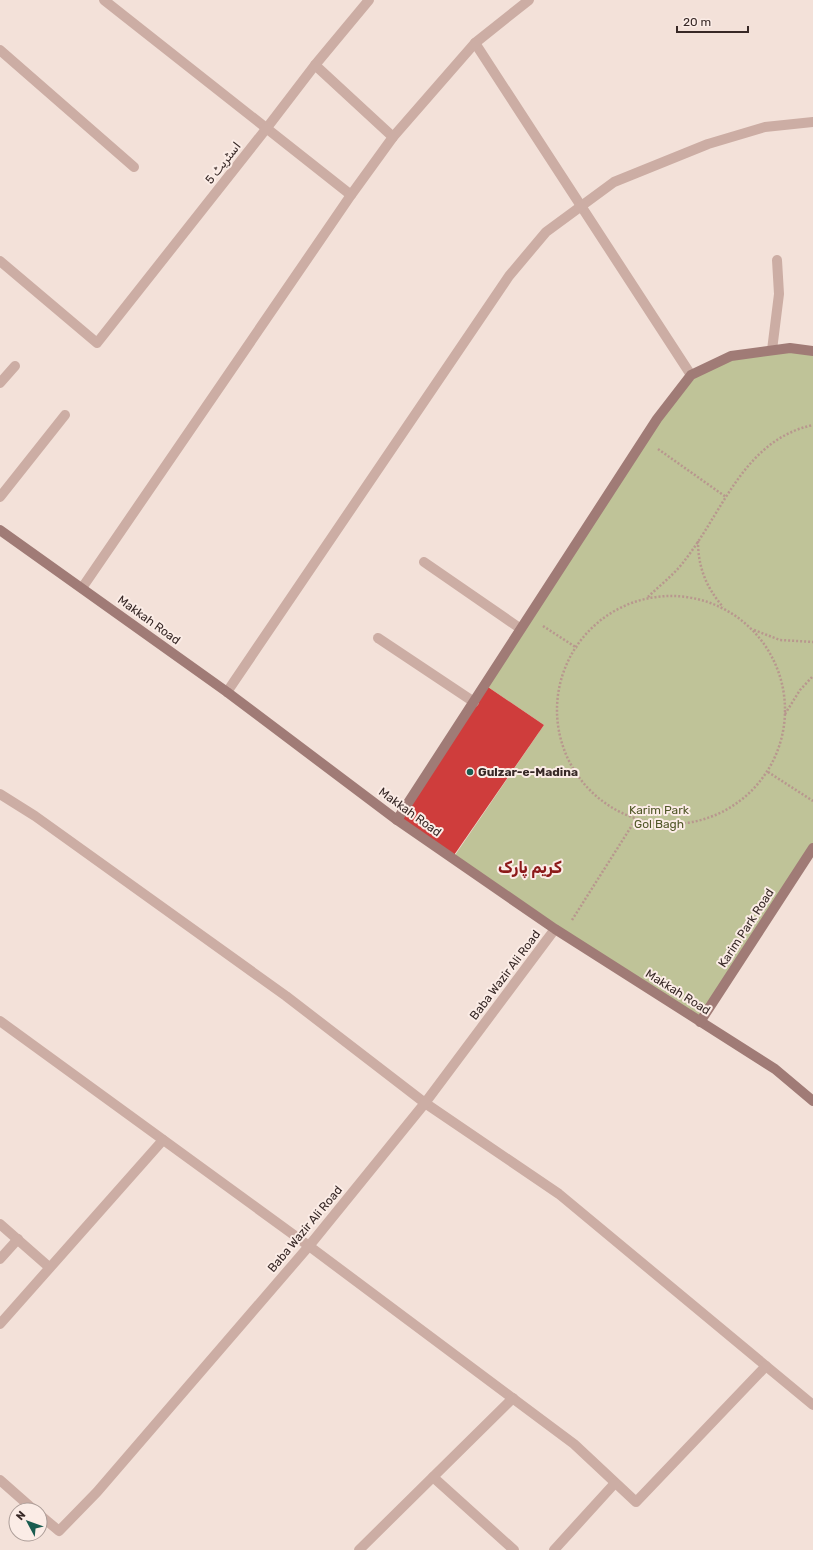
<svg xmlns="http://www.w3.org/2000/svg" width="813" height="1550" viewBox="0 0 813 1550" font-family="Rubik,'Noto Sans Arabic',sans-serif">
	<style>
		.green { fill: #bfc398 }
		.building { fill: #cf3d3c }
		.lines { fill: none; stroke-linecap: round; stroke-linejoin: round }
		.path { stroke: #b8978e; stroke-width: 2.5; stroke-dasharray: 2 2; stroke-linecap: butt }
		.lane { stroke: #ccada4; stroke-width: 10 }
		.street { stroke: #ccada4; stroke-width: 10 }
		.secondary { stroke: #a07b76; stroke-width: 10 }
		.poi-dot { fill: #195c50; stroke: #fbece6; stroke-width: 1.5 }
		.labels { text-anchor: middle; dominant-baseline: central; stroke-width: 4; stroke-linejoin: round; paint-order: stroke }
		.street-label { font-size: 12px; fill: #372826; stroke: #fbece6 }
		.poi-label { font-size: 12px; font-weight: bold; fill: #372826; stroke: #fbece6; text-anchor: start }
		.park-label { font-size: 12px; fill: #515728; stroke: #fbece6 }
		.district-label { font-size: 16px; font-weight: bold; fill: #8c1a19; stroke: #fbece6 }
	</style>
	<rect width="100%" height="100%" fill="#f3e1d9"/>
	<polygon class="green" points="813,351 813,848 700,1022 453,858 544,725 485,685 691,375 731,356"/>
	<polygon class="building" points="485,685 544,725 452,858 397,820"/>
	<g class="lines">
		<g class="path">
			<polyline points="658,449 726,497"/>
			<path d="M698 541C698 567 706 587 723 607"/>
			<circle cx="671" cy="710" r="114"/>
			<path d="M648 597C660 585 675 574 685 560 724 510 744 440 813 425"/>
			<polyline points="543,626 577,648"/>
			<polyline points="754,630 780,640 813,642"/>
			<polyline points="785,714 800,690 813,676"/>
			<polyline points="768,772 813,801"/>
			<polyline points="572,920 636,819"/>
		</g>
		<g class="lane">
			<polyline points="772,350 779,294 777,260"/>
			<polyline points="424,562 521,629"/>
			<polyline points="378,638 474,702"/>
		</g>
		<g class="street">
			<polyline points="104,0 351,195"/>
			<polyline points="475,43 691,375"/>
			<polyline points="0,50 134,167"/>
			<polyline points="315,65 393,137"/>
			<polyline points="0,261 97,343 266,129 315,65 369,0"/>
			<polyline points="0,383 15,366"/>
			<polyline points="0,497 65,415"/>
			<polyline points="82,588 351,195 393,137 475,43 529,0"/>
			<polyline points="227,692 509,276 546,232 614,182 708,144 765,127 813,122"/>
			<polyline points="0,794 35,816 286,996 425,1103 559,1194 813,1405"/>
			<polyline points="0,1021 309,1246 574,1444 636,1502 766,1366"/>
			<polyline points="0,1224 49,1267"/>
			<polyline points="0,1259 18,1239"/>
			<polyline points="0,1324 163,1140"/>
			<polyline points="433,1477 514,1550"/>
			<polyline points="0,1480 34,1510"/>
			<polyline points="40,1515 59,1531 97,1492 309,1246 425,1103 555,929"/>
			<polyline points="359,1550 513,1398"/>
			<polyline points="554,1550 615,1483"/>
		</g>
		<g class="secondary">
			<polyline points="0,530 227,692 397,820 555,929 775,1069 813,1101"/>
			<polyline points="397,820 657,419 691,375 731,356 790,348 813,351"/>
			<polyline points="700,1022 813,848"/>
		</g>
	</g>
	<circle class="poi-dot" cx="470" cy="772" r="4"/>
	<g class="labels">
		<g class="street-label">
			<text transform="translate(223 163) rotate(-52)">اسٹریٹ 5</text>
			<text transform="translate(149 620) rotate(36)">Makkah Road</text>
			<text transform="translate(410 812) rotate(36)">Makkah Road</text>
			<text transform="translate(746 928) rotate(-57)">Karim Park Road</text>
			<text transform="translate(505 975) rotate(-53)">Baba Wazir Ali Road</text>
			<text transform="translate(678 992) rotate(32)">Makkah Road</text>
			<text transform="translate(305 1229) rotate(-50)">Baba Wazir Ali Road</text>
		</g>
		<g class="poi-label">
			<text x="478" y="772">Gulzar-e-Madina</text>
		</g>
		<g class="park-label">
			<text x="659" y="810">Karim Park<tspan x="659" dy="14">Gol Bagh</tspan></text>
		</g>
		<g class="district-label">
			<text x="530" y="867">کریم پارک</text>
		</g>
	</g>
	<g transform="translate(28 1522) rotate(311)"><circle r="19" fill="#fbece6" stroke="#ad9e99"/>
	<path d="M0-3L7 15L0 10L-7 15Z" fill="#195c50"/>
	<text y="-6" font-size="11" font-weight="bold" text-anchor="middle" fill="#372826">N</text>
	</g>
	<path d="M677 26v6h71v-6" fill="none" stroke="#372826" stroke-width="2"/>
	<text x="683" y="26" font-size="12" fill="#372826" stroke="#fbece6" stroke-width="3" paint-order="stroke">20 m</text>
</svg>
